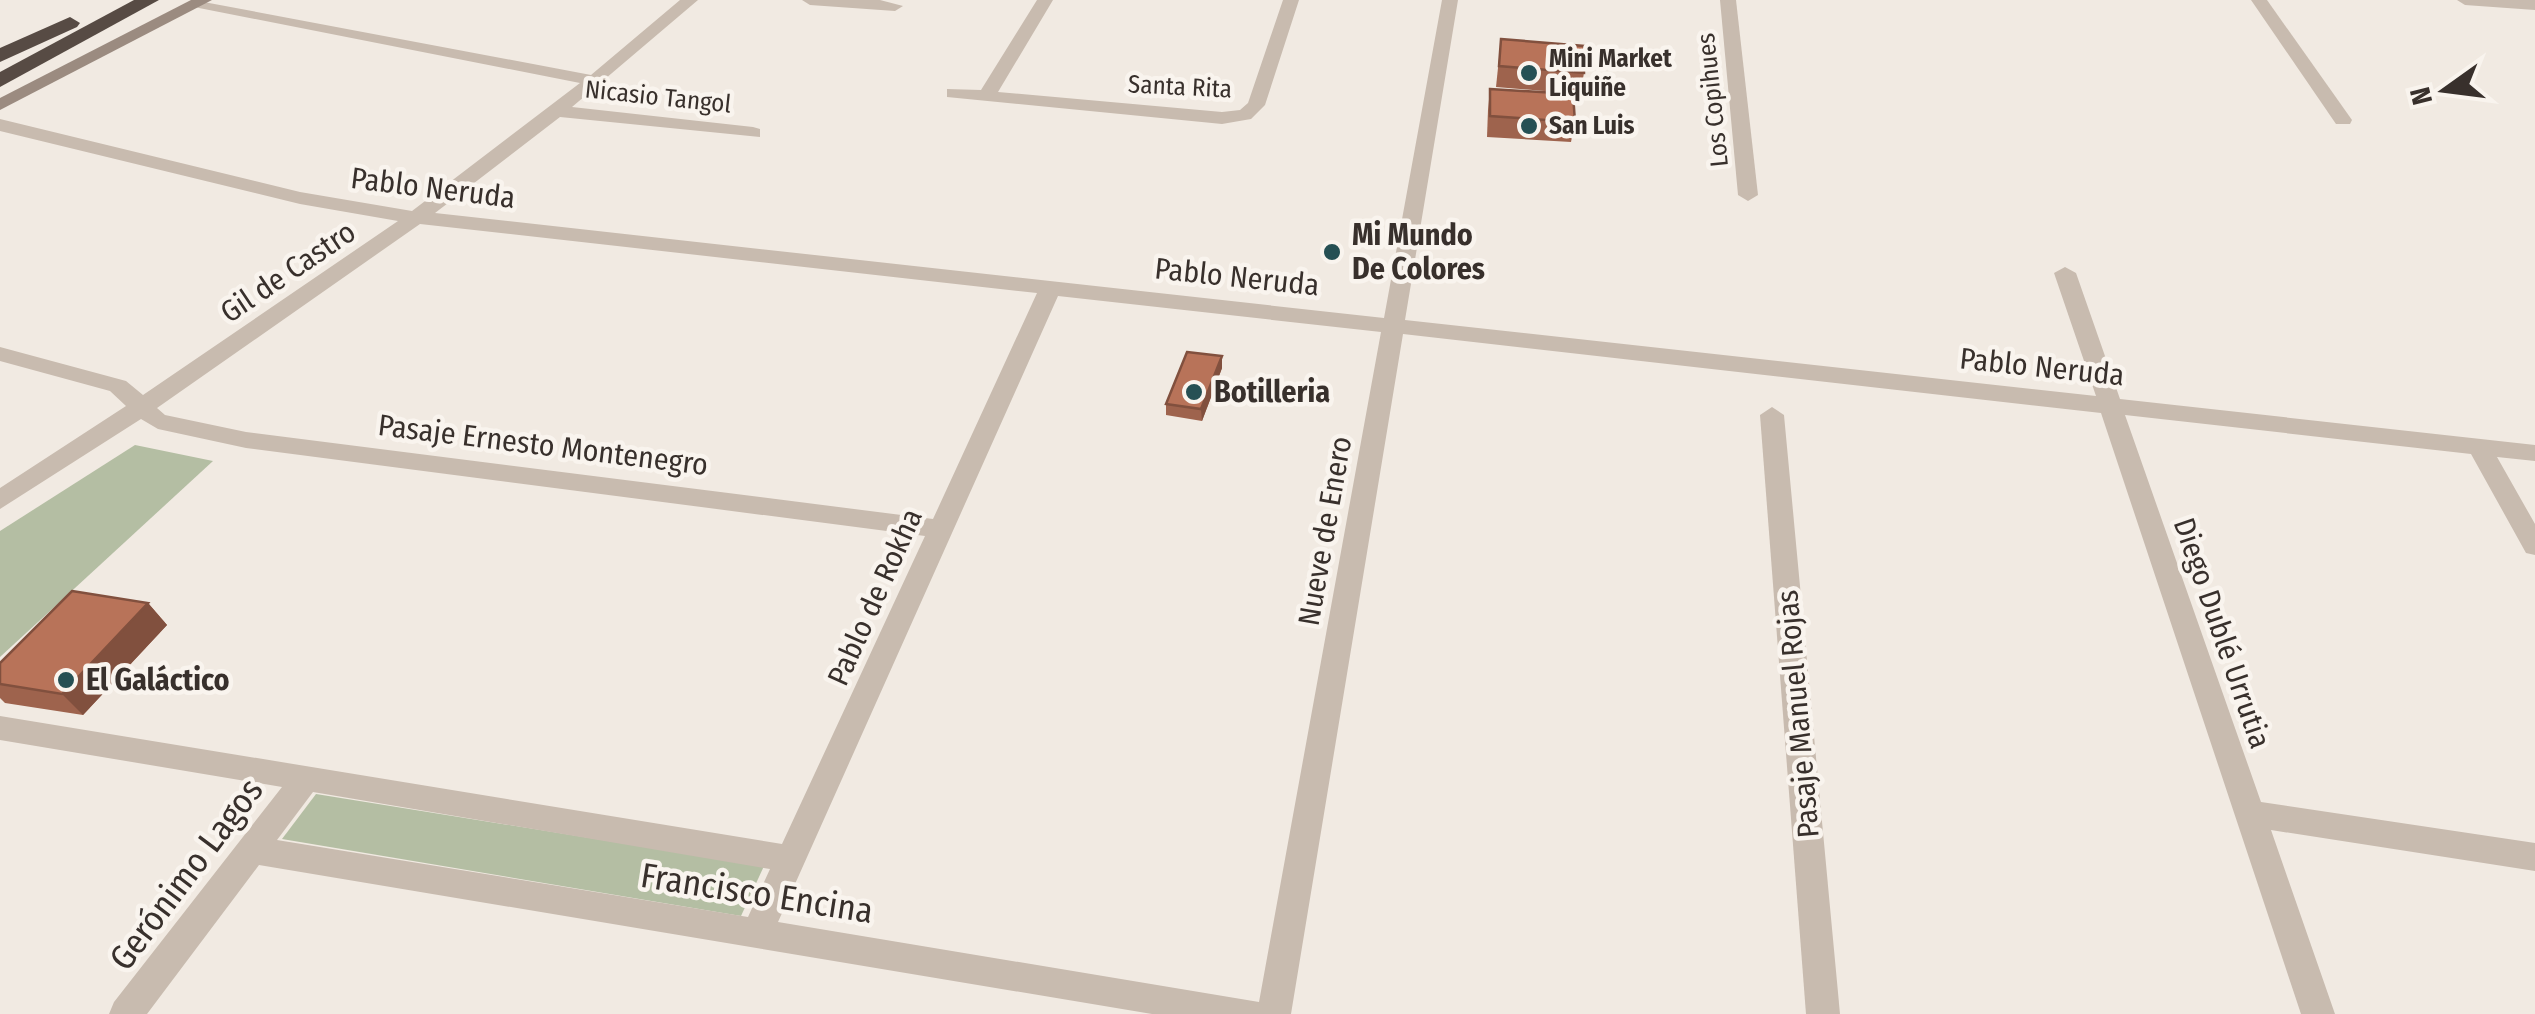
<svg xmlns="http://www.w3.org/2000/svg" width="2535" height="1014" viewBox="0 0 2535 1014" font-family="'Fira Sans Condensed',sans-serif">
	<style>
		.green { fill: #b4bea3 }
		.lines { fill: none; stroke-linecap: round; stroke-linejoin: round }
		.lane { fill: #c8bbaf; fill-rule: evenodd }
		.street { fill: #c8bbaf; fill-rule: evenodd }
		.secondary { fill: #9b8b80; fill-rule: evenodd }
		.highway { fill: #574b44; fill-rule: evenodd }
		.wall { fill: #9e634d }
		.shaded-wall { fill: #81503e }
		.building { fill: #b87359; stroke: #81503e; stroke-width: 2.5 }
		.poi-dot { fill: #265054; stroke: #f9f4ee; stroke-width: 4 }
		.labels { text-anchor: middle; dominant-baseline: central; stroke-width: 9; stroke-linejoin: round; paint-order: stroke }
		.far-poi-label { font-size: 25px; font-weight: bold; fill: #38302c; stroke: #f9f4ee; text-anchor: start }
		.far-street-label { font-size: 25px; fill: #38302c; stroke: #f9f4ee }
		.street-label { font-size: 30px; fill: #38302c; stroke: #f9f4ee }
		.poi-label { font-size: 30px; font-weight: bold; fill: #38302c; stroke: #f9f4ee; text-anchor: start }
		.near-street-label { font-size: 35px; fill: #38302c; stroke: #f9f4ee }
	</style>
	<rect width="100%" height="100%" fill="#f1eae2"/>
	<g class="green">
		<polygon points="135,445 213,461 0,657 0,531"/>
		<polygon points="316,794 764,866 741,916 282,839"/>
	</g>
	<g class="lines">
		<polygon class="lane" points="2251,0 2267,0 2352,120 2350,124 2336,124"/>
		<g class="street">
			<path d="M193 0 591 75 680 0H698L572 107 753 127 760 129V137L560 117 435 213 1384 318 1442 0H1458L1405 320 2096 396 2054 273 2065 267 2076 273 2120 399 2535 445V461L2497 457 2535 524V555L2526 553 2471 454 2125 415 2261 802 2535 843V871L2271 830 2335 1014H2301L2101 413 1403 334 1291 1014H1152L259 865 147 1014H109L114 1002 282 787 0 740V716L782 844 925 536 246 448 158 429 141 419 0 509V488L126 406 110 391 0 361V347L126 381 143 395 398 221 300 204 0 131V119L300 192 412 211 580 83 199 8 193 6ZM420 224 1037 293 933 519 246 432 165 415 157 408ZM1058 296 1381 332 1259 1002 778 922ZM313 792 770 869 748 917 277 840Z"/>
			<polygon points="802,0 880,0 903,6 895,11 810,5"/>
			<polygon points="1037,0 1053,0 998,92 1222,112 1240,110 1248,103 1283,0 1299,0 1265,105 1251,119 1222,124 947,97 947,89 981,90"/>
			<polygon points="1720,0 1736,0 1758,195 1748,201 1738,195"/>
			<polygon points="2457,0 2535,0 2535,10 2465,5"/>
			<polygon points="1772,407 1784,415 1840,1014 1806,1014 1760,415"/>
		</g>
		<polygon class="secondary" points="191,0 212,0 0,110 0,98"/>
		<g class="highway">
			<polygon points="134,0 159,0 0,87 0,72"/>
			<polygon points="70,17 80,23 77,27 0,62 0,48"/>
		</g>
	</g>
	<g class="wall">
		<polygon points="1501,39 1584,73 1580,94 1496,87"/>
		<polygon points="1490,89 1575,122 1571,142 1487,137 1488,110"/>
		<polygon points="1222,356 1222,368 1202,421 1166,415 1166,404"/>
		<polygon points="148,603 167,625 83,715 5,703 0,698 0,663"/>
	</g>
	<g class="shaded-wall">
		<polygon points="1222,356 1222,368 1202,421 1201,409"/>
		<polygon points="148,603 167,625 83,715 62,694"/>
	</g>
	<g class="building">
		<polygon points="1501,39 1584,46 1584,73 1499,66"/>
		<polygon points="1490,89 1573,94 1575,122 1490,116"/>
		<polygon points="1187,352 1222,356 1201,409 1166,404"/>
		<polygon points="72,591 148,603 62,694 0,684 0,663"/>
	</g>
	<g class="poi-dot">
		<circle cx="1529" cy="73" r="10"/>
		<circle cx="1529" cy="126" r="10"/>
		<circle cx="1332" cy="252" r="10"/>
		<circle cx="1194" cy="392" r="10"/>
		<circle cx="66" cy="680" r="10"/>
	</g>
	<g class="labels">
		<g class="far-poi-label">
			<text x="1549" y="59">Mini Market<tspan x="1549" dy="29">Liquiñe</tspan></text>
			<text x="1549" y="126">San Luis</text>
		</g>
		<g class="far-street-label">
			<text transform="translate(1180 87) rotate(3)">Santa Rita</text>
			<text transform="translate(658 97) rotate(6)">Nicasio Tangol</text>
			<text transform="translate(1713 100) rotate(-96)">Los Copihues</text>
		</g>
		<g class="street-label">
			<text transform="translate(433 188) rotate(7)">Pablo Neruda</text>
			<text transform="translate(288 272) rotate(-34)">Gil de Castro</text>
			<text transform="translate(1237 277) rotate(6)">Pablo Neruda</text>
			<text transform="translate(2042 367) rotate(6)">Pablo Neruda</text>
			<text transform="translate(543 445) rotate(7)">Pasaje Ernesto Montenegro</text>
			<text transform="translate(1325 531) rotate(-80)">Nueve de Enero</text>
			<text transform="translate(875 597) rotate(-66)">Pablo de Rokha</text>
			<text transform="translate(2222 633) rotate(71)">Diego Dublé Urrutia</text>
			<text transform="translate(1798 714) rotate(-95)">Pasaje Manuel Rojas</text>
		</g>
		<g class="poi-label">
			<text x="1352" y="235">Mi Mundo<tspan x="1352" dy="34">De Colores</tspan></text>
			<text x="1214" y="392">Botilleria</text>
			<text x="86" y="680">El Galáctico</text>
		</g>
		<g class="near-street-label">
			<text transform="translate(186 874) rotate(-53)">Gerónimo Lagos</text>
			<text transform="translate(757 893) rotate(9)">Francisco Encina</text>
		</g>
	</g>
	<g transform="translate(2445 90) rotate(256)" stroke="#f9f4ee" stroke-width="8" paint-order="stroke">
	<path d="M0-8L18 38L0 25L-18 38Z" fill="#38302c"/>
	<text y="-15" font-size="28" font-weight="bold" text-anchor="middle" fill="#38302c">N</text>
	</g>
</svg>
